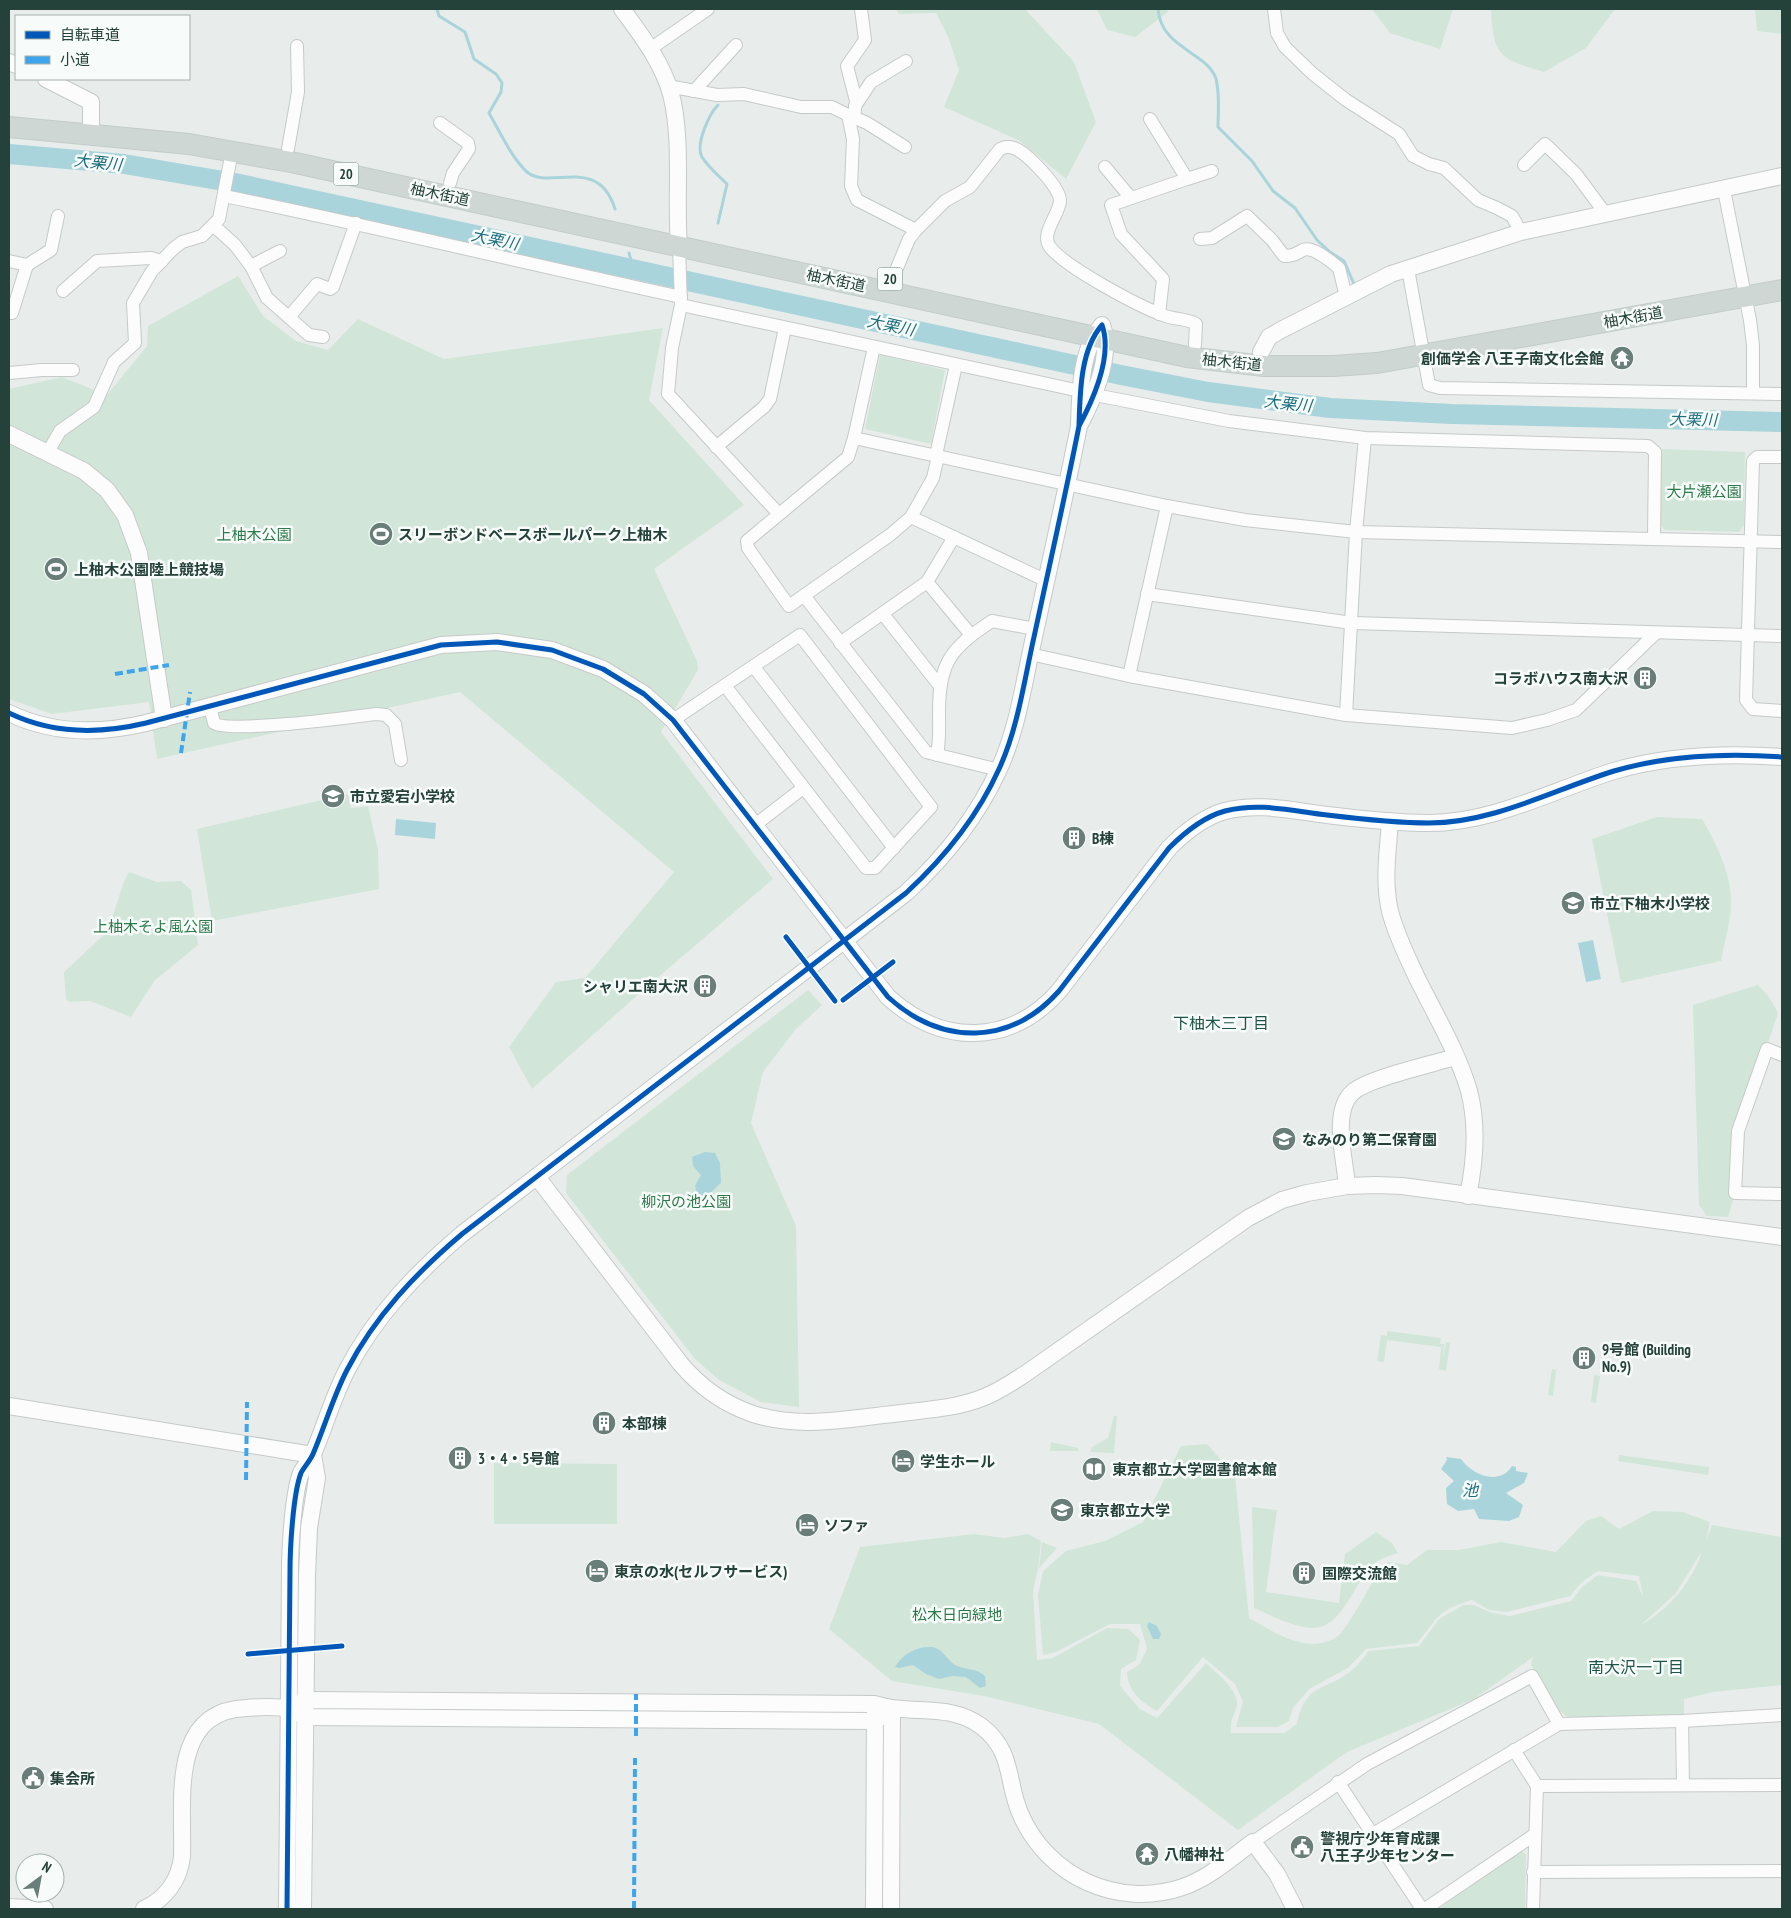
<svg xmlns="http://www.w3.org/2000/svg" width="1791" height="1918" viewBox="0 0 1791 1918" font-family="'PT Sans Narrow','Noto Sans JP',sans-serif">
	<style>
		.green { fill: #d1e6d8; fill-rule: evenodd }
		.water { fill: #a9d4db }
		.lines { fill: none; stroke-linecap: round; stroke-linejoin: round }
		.stream { stroke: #a9d4db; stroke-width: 3 }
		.river { stroke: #a9d4db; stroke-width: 20 }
		.minor-casing { stroke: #c5cac8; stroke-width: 14 }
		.tertiary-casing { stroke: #c5cac8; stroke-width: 18 }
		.primary-casing { stroke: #c3ccc9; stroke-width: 22 }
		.minor { stroke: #fcfcfc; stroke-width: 12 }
		.tertiary { stroke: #fcfcfc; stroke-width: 16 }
		.primary { stroke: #cfd7d5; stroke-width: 20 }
		.quiet { stroke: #3ea4ec; stroke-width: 4; stroke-dasharray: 8 4; stroke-linecap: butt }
		.cycleway-casing { stroke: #f7fbf9; stroke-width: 8 }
		.cycleway { stroke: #0057b8; stroke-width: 5 }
		.labels { text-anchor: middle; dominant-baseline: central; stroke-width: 5; stroke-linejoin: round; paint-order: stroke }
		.shield { fill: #f7fbf9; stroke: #637a73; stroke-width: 1 }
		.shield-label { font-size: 14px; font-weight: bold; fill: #24423a }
		.street-label { font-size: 15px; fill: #24423a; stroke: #f7fbf9 }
		.poi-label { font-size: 15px; font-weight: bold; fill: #24423a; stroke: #f7fbf9; text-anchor: start }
		.park-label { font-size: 15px; fill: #2d7a4b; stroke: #f7fbf9 }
		.water-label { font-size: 16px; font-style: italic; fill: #1c6f80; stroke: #f7fbf9 }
		.neighbourhood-label { font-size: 16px; fill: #1f5548; stroke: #f7fbf9 }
	</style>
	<rect width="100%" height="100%" fill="#e8edeb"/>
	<g class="green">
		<polygon points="896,9 1025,9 1074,62 1096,122 1066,179 1020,141 944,107 959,70 949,39 936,13 899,14"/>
		<polygon points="1097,9 1167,9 1168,12 1135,37 1107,30"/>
		<polygon points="1372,9 1453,9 1440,49 1390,33"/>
		<path d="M1491 9H1615L1586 48 1544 72C1500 59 1493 57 1491 9Z"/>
		<polygon points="1755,9 1782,9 1782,34 1757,31"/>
		<polygon points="238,276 263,316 296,341 328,350 358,319 444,359 663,328 649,400 744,505 654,569 697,661 698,670 661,732 773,879 649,985 532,1089 509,1047 556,982 585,978 674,872 460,692 157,759 149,702 52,714 9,699 9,389 62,377 107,395 147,346 148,326"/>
		<polygon points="880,355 945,370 931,444 865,429"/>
		<polygon points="1660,449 1745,452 1744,525 1739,532 1665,530 1659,524"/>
		<polygon points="348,794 351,808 368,806 378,850 379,889 212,921 197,829"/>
		<path d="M1657 817 1702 819C1716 843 1732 875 1731 903 1731 922 1724 943 1721 961L1621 983 1592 839Z"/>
		<polygon points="129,872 157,882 181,881 191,890 198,945 155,980 131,1017 90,1001 70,1002 66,1000 64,972 108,931 123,884"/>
		<polygon points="1758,985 1769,997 1778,1013 1738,1131 1735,1193 1728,1217 1707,1216 1699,1205 1693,1005"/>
		<polygon points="808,990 822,1005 795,1030 763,1072 751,1123 796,1226 799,1407 761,1402 719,1380 695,1359 566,1193 567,1175"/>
		<polygon points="1387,1331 1441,1338 1440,1344 1444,1344 1443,1358 1446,1342 1450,1343 1446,1371 1439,1369 1441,1347 1387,1340 1384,1362 1377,1361 1381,1335 1387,1336"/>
		<polygon points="1552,1369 1556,1370 1553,1396 1548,1395"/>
		<polygon points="1594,1375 1600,1376 1596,1403 1591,1402"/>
		<polygon points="1114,1416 1117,1416 1114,1453 1090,1452 1092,1447 1108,1438"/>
		<polygon points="1051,1442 1078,1448 1078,1451 1050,1451"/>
		<path d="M1207 1444 1235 1476 1249 1618C1275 1633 1309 1656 1338 1636 1345 1632 1374 1579 1381 1568L1388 1562 1407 1565 1427 1550H1459L1501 1542 1556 1552 1586 1521 1601 1516 1619 1529 1653 1511 1683 1512 1710 1522 1706 1541 1712 1525 1782 1537V1685L1713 1692 1684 1699V1717L1570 1718 1559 1711 1531 1665 1533 1657 1474 1699 1347 1752 1238 1830 1099 1724 984 1696 892 1681 829 1629 860 1547 974 1534 1004 1538 1028 1534 1041 1541 1038 1569 1033 1591 1037 1660 1053 1658 1107 1628 1129 1629 1140 1640 1136 1660 1121 1669 1120 1686 1140 1709 1157 1718 1206 1663C1216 1673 1236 1687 1237 1703 1237 1713 1229 1718 1231 1733H1284L1297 1724C1306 1680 1328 1692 1353 1669 1359 1664 1364 1657 1369 1651L1419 1646 1439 1619 1463 1605H1474L1492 1613 1510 1616 1571 1601 1583 1586 1598 1575 1636 1581 1643 1597 1639 1576 1598 1571 1582 1582 1570 1596 1507 1612 1489 1610 1472 1600C1436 1611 1440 1616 1417 1643L1366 1649 1348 1668 1309 1689 1293 1708 1289 1721 1278 1727H1236L1243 1701 1235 1684 1203 1657 1157 1711C1142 1703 1127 1690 1127 1672L1139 1665 1147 1649 1140 1624H1110L1056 1652 1043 1655 1038 1595 1043 1571 1066 1551 1105 1541 1143 1522 1181 1446ZM1702 1551C1693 1581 1668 1610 1641 1625L1676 1593Z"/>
		<polygon points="1619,1455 1709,1467 1708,1475 1618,1461"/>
		<polygon points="494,1463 617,1464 617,1524 494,1524"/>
		<path d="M1252 1507 1277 1510 1266 1592 1339 1603 1345 1554 1376 1532 1392 1543 1398 1553C1387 1556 1376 1560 1368 1569 1354 1587 1339 1630 1312 1628 1292 1627 1272 1616 1254 1608Z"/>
		<polygon points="1042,1542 1057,1548 1039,1568"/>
		<polygon points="1518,1850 1526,1854 1525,1909 1439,1909"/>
	</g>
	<g class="water">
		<polygon points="396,819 436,823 435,839 395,835"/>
		<polygon points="1593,940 1601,979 1586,982 1578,943"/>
		<polygon points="705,1152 715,1153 720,1163 721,1183 699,1203 695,1186 701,1175 693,1166 692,1157"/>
		<path d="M1446 1457 1461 1459C1471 1474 1499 1487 1512 1466L1516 1467V1471L1528 1473 1524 1483 1506 1493 1523 1505 1519 1517 1509 1521 1479 1519 1474 1509 1458 1511 1447 1504 1446 1488 1454 1481 1441 1469 1447 1460Z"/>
		<polygon points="1149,1622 1157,1626 1161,1634 1159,1639 1153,1639 1147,1626"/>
		<path d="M933 1647C944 1650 946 1659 955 1665 964 1670 977 1668 985 1676L986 1686 980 1688 966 1677 952 1676 939 1679 926 1674 913 1665 899 1668 895 1667C903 1653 917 1646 933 1647Z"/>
	</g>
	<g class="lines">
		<g class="stream">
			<path d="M437 9 439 16 465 32 474 59 496 74 502 83 501 92 489 113C500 132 511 157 527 172 549 191 598 154 615 209"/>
			<path d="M1158 9C1161 49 1208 52 1216 79 1220 94 1218 112 1218 127L1252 161 1273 191 1295 208 1317 240 1330 252 1344 261 1354 284"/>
			<path d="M718 105C709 114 695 145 702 157 708 167 719 176 727 184L718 223"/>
			<polyline points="629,253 633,268"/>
			<polyline points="706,284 707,280"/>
		</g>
		<polyline class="river" points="9,154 124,164 235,183 1121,375 1208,392 1330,408 1452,414 1782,422"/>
		<g class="minor-casing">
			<g id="minor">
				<polyline points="1274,9 1277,33 1285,47 1313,74 1346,100 1399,134 1413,156 1429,164 1444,168 1478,200 1497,208 1512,216 1521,232"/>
				<polyline points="650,49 708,9"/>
				<polyline points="668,86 717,95 744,94 801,107 832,107 848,115 853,139 851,186 857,200 916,230"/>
				<polyline points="694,91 736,45"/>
				<polyline points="855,106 871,82 906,61"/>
				<polyline points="848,115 867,123 905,147"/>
				<polyline points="854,118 856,101 847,66 865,40 861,9"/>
				<polyline points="1150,119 1187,179 1111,205 1121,234 1163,279 1159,314"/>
				<polyline points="440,123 468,143 469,149 453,173 450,183"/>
				<polyline points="288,149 298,92 297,46"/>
				<polyline points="1524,165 1545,144 1576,174 1605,213"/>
				<polyline points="1105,167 1131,198"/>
				<polyline points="1187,179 1212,171"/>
				<polyline points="1724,190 1750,320 1753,345 1753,393"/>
				<path d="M224 196C377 227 528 264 681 297"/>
				<polyline points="214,226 235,245 251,266 267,298 309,335 323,337"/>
				<path d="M1200 239 1212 238 1247 216 1272 240 1284 256C1294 256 1295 254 1303 250 1314 246 1331 262 1339 268L1346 297"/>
				<polyline points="679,246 681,305 672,348 668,394 778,513"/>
				<polyline points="9,261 27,265 51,250 58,216"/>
				<polyline points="251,266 280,251"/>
				<polyline points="1408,269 1429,385 1440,388 1782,394"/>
				<path d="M892 280 909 239 916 230 945 201 970 187 1000 149C1005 147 1008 146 1014 148 1026 152 1061 188 1060 201 1059 215 1040 234 1050 247 1065 267 1138 306 1163 315 1174 320 1186 318 1196 324L1195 345"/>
				<polyline points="63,291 97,261 151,258 162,261"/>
				<polyline points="681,305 1080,391"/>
				<polyline points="12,313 27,265"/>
				<polyline points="289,317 317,284 330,289 333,287 356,223"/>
				<polyline points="874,347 854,438 848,457 747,541 748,548 789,606 890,535 911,517 933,478 938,456"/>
				<polyline points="9,373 42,370 73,370"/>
				<polyline points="1095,395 1229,421 1365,438 1648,446 1655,452 1654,538"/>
				<polyline points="854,438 1167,506 1245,520 1356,532 1782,542"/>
				<polyline points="716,447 764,407 770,399 785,328"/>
				<polyline points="48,452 60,431 94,407 114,362 135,343 133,303 152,271 173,249 182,242 202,236 219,219 232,151"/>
				<polyline points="936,455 956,365"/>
				<polyline points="1782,457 1757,457 1753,461 1746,700 1753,709 1782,711"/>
				<polyline points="911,517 1047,581"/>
				<polyline points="927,582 971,635"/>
				<polyline points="1147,594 1352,623 1782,636"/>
				<polyline points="805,597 926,752 999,770"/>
				<polyline points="883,614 939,685"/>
				<polyline points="840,643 927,582 954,537"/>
				<polyline points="1030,654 1129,676 1346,715 1512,728 1547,720 1576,710 1656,633"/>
				<polyline points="754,667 894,848"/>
				<polyline points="1129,676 1167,506"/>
				<path d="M210 707 214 723C227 734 353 717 376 714L386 715 395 724 401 760"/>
				<polyline points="1346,715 1356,532 1365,438"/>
				<polyline points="673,720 800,635 931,807 875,868 866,868 726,687"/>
				<path d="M937 755C940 741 939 727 939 712 939 662 951 648 992 621L1035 629"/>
				<polyline points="755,825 803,788"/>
				<polyline points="1782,1055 1767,1049 1738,1131 1735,1193 1782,1194"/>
				<polyline points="1682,1721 1683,1785"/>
				<polyline points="1514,1750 1537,1786 1533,1909"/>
				<polyline points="1338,1782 1422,1909"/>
				<polyline points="1537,1786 1782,1785"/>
				<polyline points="1373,1834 1559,1724 1682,1721 1782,1715"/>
				<polyline points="1253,1842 1367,1764 1532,1676 1559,1724"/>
				<polyline points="1533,1872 1782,1871"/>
				<polyline points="1425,1909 1534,1835"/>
			</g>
		</g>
		<g class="tertiary-casing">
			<g id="tertiary">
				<path d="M622 9C641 35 662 62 671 94 683 140 675 199 679 246"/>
				<polyline points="9,62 16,65"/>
				<polyline points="46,79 91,102 91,133"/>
				<polyline points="1261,352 1269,337 1281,330 1391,274 1521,232 1782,176"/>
				<polyline points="9,434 84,471 107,490 125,515 139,553 164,719"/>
				<path d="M9 713C52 734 100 734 146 723L441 645 497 642 552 650 603 669 644 694 673 720 888 997C942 1046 1010 1046 1059 991L1169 848C1185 832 1203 817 1225 811 1259 802 1293 811 1327 815 1360 819 1395 823 1429 823 1493 823 1553 790 1614 771 1669 755 1725 753 1782 757"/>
				<path d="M1390 821C1388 850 1383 882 1390 911 1396 935 1407 956 1417 978 1434 1012 1459 1055 1469 1091 1478 1125 1475 1162 1468 1196"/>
				<path d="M537 1177 680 1363C699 1386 724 1404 753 1414 799 1429 846 1419 893 1414 922 1410 954 1409 982 1398 998 1392 1011 1383 1025 1374L1248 1218 1282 1200 1307 1193 1347 1186 1376 1185 1402 1186 1782 1237"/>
				<path d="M1347 1186C1345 1162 1337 1132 1343 1109 1345 1102 1348 1096 1353 1092 1369 1078 1433 1064 1455 1057"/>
				<polyline points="9,1406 313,1455"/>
				<path d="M289 1709 306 1700 875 1704C911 1716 948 1702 981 1726 1014 1751 1006 1780 1020 1813 1047 1877 1118 1909 1183 1887 1209 1878 1231 1858 1253 1842L1277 1874 1295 1909"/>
				<polyline points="9,1907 45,1909"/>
				<path d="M144 1909C165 1899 179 1881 182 1857 184 1803 168 1711 246 1708 259 1707 276 1706 289 1709 294 1710 300 1714 306 1717L875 1721 892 1709"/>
				<path d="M287 1909 290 1572C290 1548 293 1494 301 1473 304 1467 310 1461 313 1454 325 1426 333 1397 347 1370 375 1316 416 1273 462 1234L906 893C945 857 977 818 999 769 1018 728 1024 681 1034 637 1049 567 1065 497 1079 426 1080 394 1080 350 1102 325 1113 356 1094 398 1079 426"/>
				<polyline points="303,1909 307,1575 309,1528 317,1478 313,1455"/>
				<polyline points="874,1909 875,1712"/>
				<polyline points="891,1909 892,1709"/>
			</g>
		</g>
		<g class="primary-casing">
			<polyline id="primary" points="9,127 189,144 291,162 1132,345 1187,357 1264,366 1333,366 1377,363 1782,290"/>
		</g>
		<use href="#minor" class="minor"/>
		<use href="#tertiary" class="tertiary"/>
		<use href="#primary" class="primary"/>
		<g class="quiet">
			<polyline points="115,674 169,665"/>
			<polyline points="181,753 190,692"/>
			<polyline points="246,1480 247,1402"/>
			<polyline points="636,1736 636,1694"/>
			<polyline points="634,1909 635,1758"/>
		</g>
		<g class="cycleway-casing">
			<g id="cycleway">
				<path d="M9 713C52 734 100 734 146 723L441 645 497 642 552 650 603 669 644 694 673 720 888 997C942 1046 1010 1046 1059 991L1169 848C1185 832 1203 817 1225 811 1259 802 1293 811 1327 815 1360 819 1395 823 1429 823 1493 823 1553 790 1614 771 1669 755 1725 753 1782 757"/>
				<polyline points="786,937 835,1001"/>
				<polyline points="843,1000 893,962"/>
				<polyline points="248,1654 342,1646"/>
				<path d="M287 1909 290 1572C290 1548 293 1494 301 1473 304 1467 310 1461 313 1454 325 1426 333 1397 347 1370 375 1316 416 1273 462 1234L906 893C945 857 977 818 999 769 1018 728 1024 681 1034 637 1049 567 1065 497 1079 426 1080 394 1080 350 1102 325 1113 356 1094 398 1079 426"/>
			</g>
		</g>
		<use href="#cycleway" class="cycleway"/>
	</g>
	<defs>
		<g id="temple-disc" transform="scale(1.25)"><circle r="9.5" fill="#697e78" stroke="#f7fbf9"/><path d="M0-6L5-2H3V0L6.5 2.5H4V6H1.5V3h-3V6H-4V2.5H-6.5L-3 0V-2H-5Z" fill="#fff"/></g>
		<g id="stadium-disc" transform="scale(1.25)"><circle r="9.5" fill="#697e78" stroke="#f7fbf9"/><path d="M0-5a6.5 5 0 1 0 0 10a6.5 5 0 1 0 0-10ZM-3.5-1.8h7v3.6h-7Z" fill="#fff"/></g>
		<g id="building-disc" transform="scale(1.25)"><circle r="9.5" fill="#697e78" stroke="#f7fbf9"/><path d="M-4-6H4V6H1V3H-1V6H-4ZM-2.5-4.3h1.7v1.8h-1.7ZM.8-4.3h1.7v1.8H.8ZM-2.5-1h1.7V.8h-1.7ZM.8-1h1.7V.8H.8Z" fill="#fff"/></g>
		<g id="school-disc" transform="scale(1.25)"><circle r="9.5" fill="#697e78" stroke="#f7fbf9"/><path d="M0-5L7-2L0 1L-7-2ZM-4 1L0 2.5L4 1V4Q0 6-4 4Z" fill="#fff"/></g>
		<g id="hotel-disc" transform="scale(1.25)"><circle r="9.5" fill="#697e78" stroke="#f7fbf9"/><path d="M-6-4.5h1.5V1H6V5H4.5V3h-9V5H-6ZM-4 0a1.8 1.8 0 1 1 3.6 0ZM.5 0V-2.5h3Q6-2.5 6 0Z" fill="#fff"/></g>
		<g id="library-disc" transform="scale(1.25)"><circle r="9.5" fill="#697e78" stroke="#f7fbf9"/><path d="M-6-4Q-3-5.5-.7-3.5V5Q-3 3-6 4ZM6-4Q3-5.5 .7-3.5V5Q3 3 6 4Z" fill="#fff"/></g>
		<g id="university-disc" transform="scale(1.25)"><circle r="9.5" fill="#697e78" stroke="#f7fbf9"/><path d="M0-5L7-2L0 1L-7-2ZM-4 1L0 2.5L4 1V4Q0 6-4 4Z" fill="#fff"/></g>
		<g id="civic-disc" transform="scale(1.25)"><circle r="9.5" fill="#697e78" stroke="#f7fbf9"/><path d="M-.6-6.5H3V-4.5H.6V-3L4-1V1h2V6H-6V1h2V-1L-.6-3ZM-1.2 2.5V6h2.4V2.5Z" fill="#fff"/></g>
	</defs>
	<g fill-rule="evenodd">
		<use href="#temple-disc" x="1622" y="358"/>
		<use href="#stadium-disc" x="381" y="534"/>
		<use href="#stadium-disc" x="56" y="569"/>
		<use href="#building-disc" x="1645" y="678"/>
		<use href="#school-disc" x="333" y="796"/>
		<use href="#building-disc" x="1074" y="838"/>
		<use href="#school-disc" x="1573" y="903"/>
		<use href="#building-disc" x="705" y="986"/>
		<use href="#school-disc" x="1284" y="1139"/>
		<use href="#building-disc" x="1584" y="1358"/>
		<use href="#building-disc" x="604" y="1423"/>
		<use href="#building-disc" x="460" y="1458"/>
		<use href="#hotel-disc" x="903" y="1461"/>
		<use href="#library-disc" x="1094" y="1469"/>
		<use href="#university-disc" x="1062" y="1510"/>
		<use href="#hotel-disc" x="807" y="1525"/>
		<use href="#hotel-disc" x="597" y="1571"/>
		<use href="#building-disc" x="1304" y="1573"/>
		<use href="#civic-disc" x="33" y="1778"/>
		<use href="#civic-disc" x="1302" y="1847"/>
		<use href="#temple-disc" x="1147" y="1854"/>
	</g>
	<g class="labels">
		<g class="shield">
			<rect x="333.5" y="162.5" width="25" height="23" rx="4"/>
			<rect x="877.5" y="267.5" width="25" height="23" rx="4"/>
		</g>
		<g class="shield-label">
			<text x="346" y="174">20</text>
			<text x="890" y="279">20</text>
		</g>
		<g class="street-label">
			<text transform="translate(440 194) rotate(12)">柚木街道</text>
			<text transform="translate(836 280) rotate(12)">柚木街道</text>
			<text transform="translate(1633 317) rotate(-10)">柚木街道</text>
			<text transform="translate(1232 362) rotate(6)">柚木街道</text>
		</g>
		<g class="poi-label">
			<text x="1604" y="358" text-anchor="end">創価学会 八王子南文化会館</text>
			<text x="398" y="534">スリーボンドベースボールパーク上柚木</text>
			<text x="74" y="569">上柚木公園陸上競技場</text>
			<text x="1628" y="678" text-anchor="end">コラボハウス南大沢</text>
			<text x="350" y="796">市立愛宕小学校</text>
			<text x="1092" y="838">B棟</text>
			<text x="1590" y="903">市立下柚木小学校</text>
			<text x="688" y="986" text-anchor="end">シャリエ南大沢</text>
			<text x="1302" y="1139">なみのり第二保育園</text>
			<text x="1602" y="1349">9号館 (Building<tspan x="1602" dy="17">No.9)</tspan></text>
			<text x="622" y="1423">本部棟</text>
			<text x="478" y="1458">3・4・5号館</text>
			<text x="920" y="1461">学生ホール</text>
			<text x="1112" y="1469">東京都立大学図書館本館</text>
			<text x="1080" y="1510">東京都立大学</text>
			<text x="824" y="1525">ソファ</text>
			<text x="614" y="1571">東京の水(セルフサービス)</text>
			<text x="1322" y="1573">国際交流館</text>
			<text x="50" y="1778">集会所</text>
			<text x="1320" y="1838">警視庁少年育成課<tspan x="1320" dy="17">八王子少年センター</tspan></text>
			<text x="1164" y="1854">八幡神社</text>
		</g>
		<g class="park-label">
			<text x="1704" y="491">大片瀬公園</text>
			<text x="254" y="534">上柚木公園</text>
			<text x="153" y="926">上柚木そよ風公園</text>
			<text x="686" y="1201">柳沢の池公園</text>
			<text x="957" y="1614">松木日向緑地</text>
		</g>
		<g class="water-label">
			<text transform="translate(98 162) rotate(6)">大栗川</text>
			<text transform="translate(495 239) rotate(12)">大栗川</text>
			<text transform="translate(891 325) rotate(12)">大栗川</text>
			<text transform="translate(1288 403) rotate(6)">大栗川</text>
			<text transform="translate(1693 419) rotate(1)">大栗川</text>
			<text x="1470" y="1490">池</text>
		</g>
		<g class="neighbourhood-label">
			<text x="1221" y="1023">下柚木三丁目</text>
			<text x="1636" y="1667">南大沢一丁目</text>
		</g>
	</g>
	<rect width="1791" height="1918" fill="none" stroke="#24423a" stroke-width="20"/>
	<rect x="15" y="15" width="175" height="65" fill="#f7fbf9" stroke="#a3b1ad"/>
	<rect x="25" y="31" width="25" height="8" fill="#0057b8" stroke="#a3b1ad"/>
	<text x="60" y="40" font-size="15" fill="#24423a">自転車道</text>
	<rect x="25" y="56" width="25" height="8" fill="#3ea4ec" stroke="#a3b1ad"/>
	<text x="60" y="65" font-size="15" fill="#24423a">小道</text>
	<g transform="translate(40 1878) rotate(32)"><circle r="24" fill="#f7fbf9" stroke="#a3b1ad"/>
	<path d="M0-4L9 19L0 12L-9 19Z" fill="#697e78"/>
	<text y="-8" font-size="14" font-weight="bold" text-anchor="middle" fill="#24423a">N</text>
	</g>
</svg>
